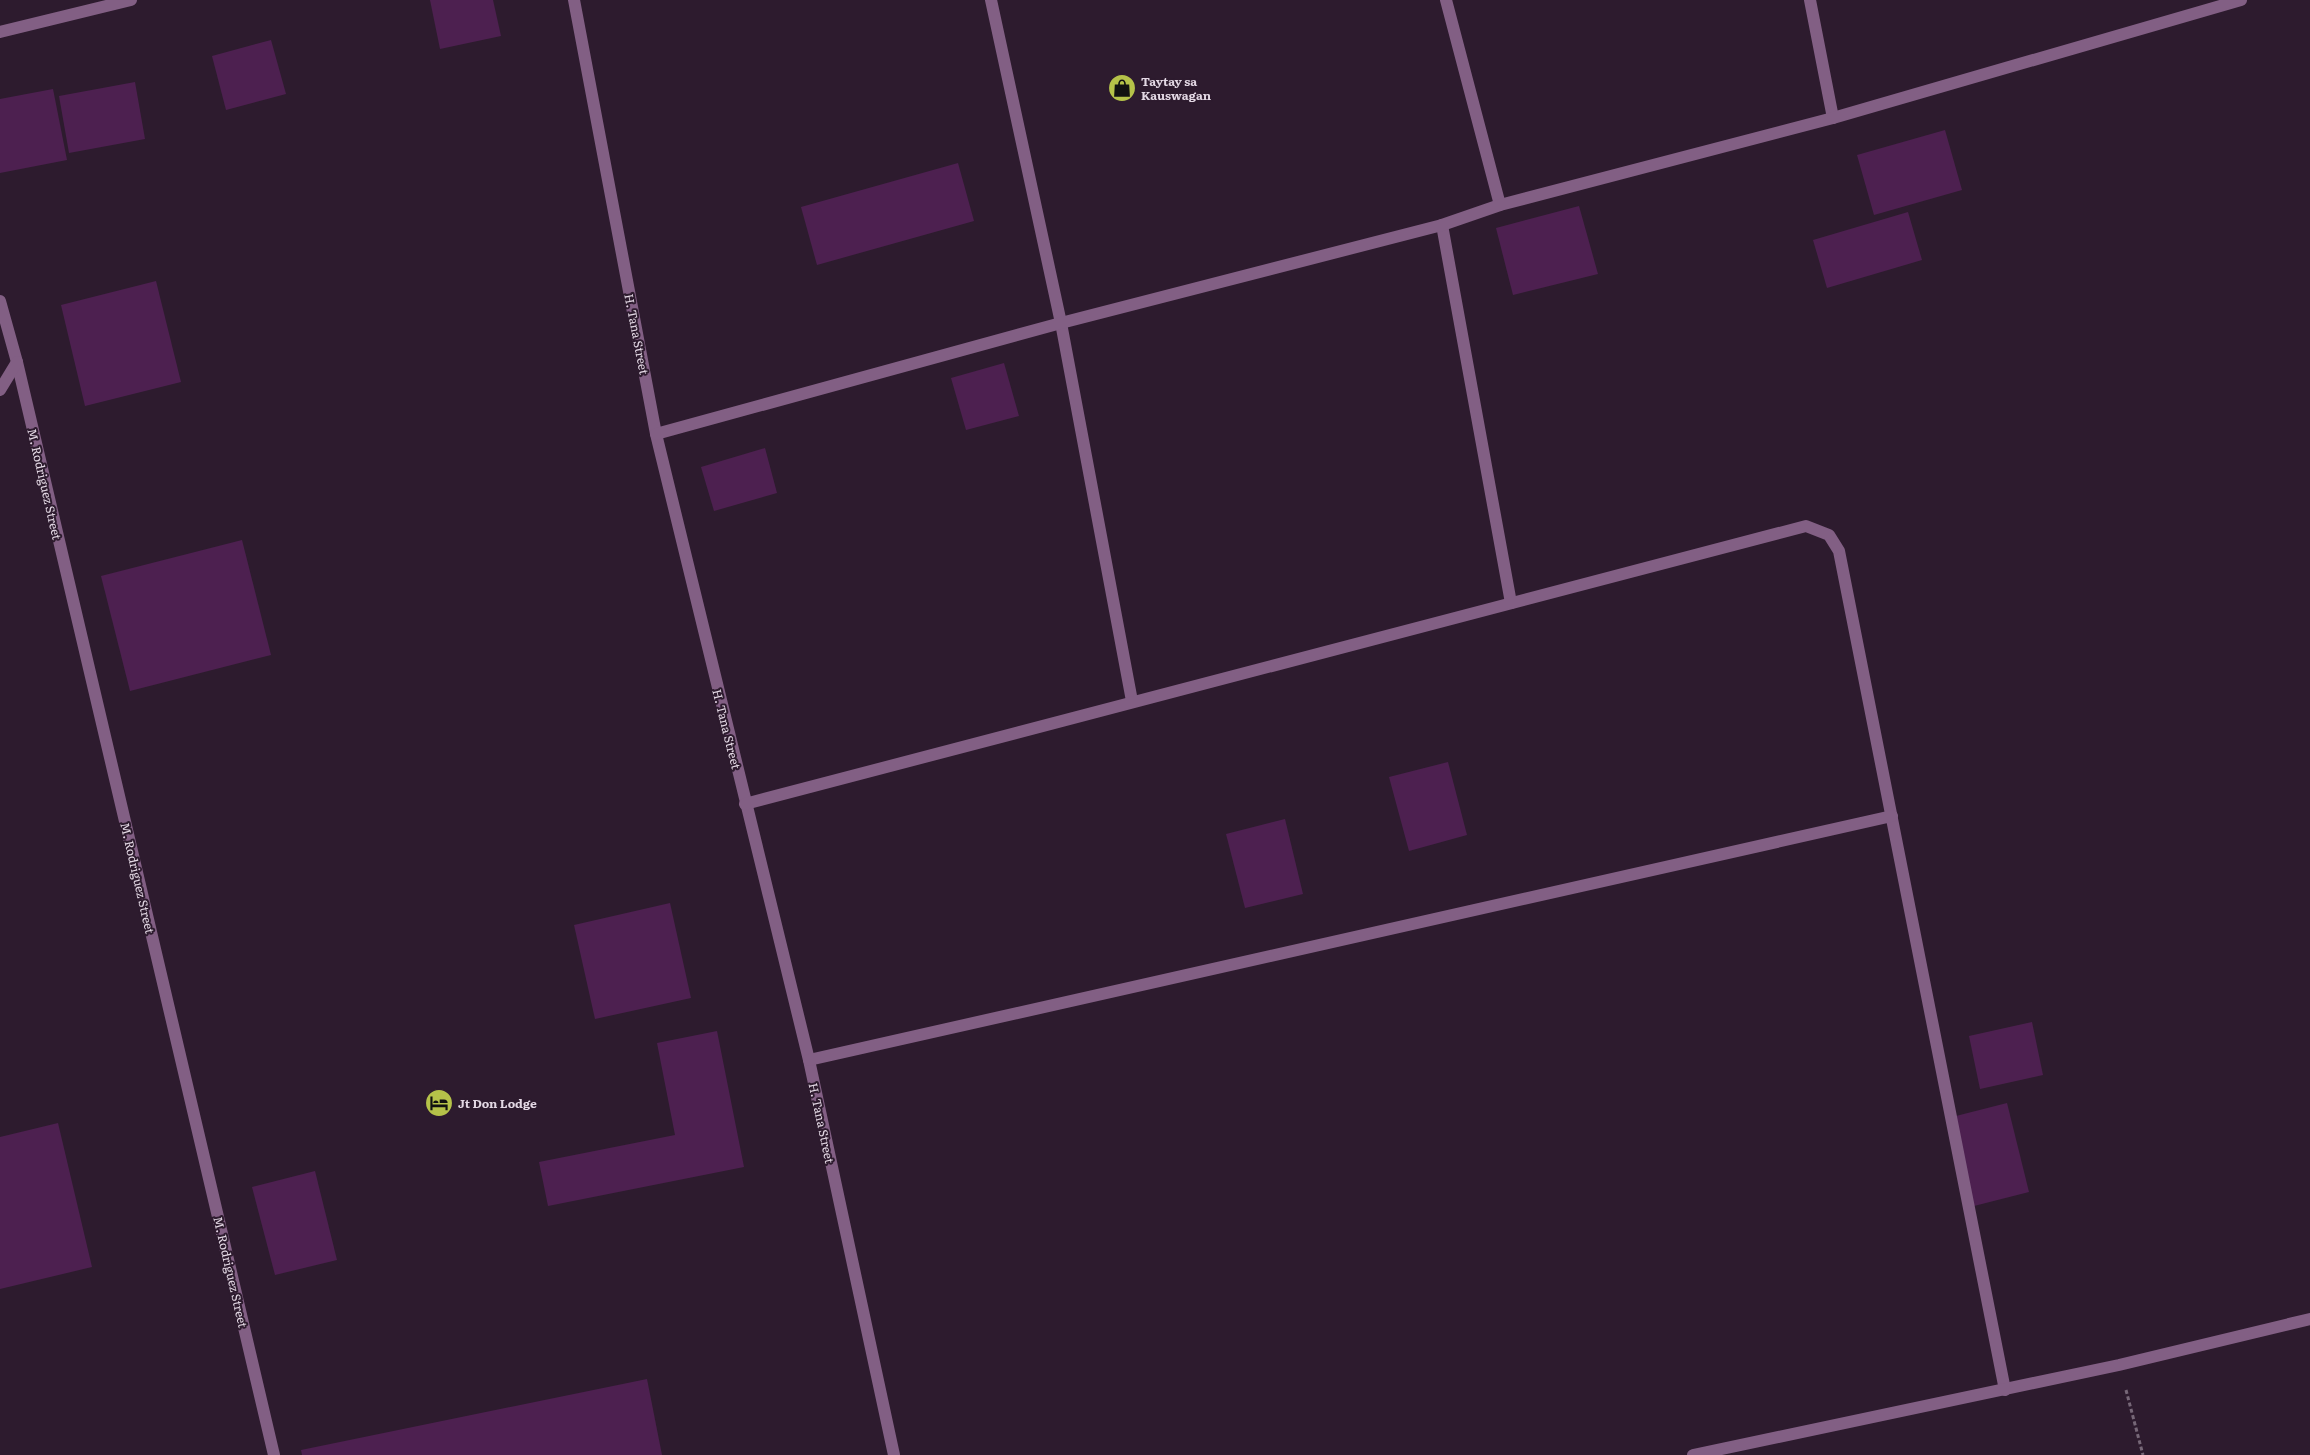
<svg xmlns="http://www.w3.org/2000/svg" width="2310" height="1455" viewBox="0 0 2310 1455" font-family="Literata,serif">
	<style>
		.building { fill: #4d2050 }
		.lines { fill: none; stroke-linecap: round; stroke-linejoin: round }
		.path { stroke: #766777; stroke-width: 3; stroke-dasharray: 4 2.5; stroke-linecap: butt }
		.minor { stroke: #825f84; stroke-width: 12 }
		.labels { text-anchor: middle; dominant-baseline: central; stroke-width: 4; stroke-linejoin: round; paint-order: stroke }
		.poi-label { font-size: 12px; font-weight: bold; fill: #e3d8e4; stroke: #2d1b2e; text-anchor: start }
		.street-label { font-size: 12px; fill: #e3d8e4; stroke: #2d1b2e }
	</style>
	<rect width="100%" height="100%" fill="#2d1b2e"/>
	<g class="building">
		<polygon points="430,0 493,0 501,36 440,49"/>
		<polygon points="271,40 286,94 226,110 212,56"/>
		<polygon points="135,82 145,139 69,153 59,96"/>
		<polygon points="53,89 67,160 0,173 0,99"/>
		<polygon points="1945,130 1962,190 1874,215 1857,155"/>
		<polygon points="958,163 974,221 817,265 801,207"/>
		<polygon points="1579,206 1598,274 1513,295 1496,228"/>
		<polygon points="1908,212 1922,260 1827,288 1813,240"/>
		<polygon points="156,281 181,382 85,406 61,305"/>
		<polygon points="1004,363 1019,416 966,430 951,378"/>
		<polygon points="765,448 777,493 714,511 701,467"/>
		<polygon points="242,540 271,655 130,691 101,576"/>
		<polygon points="1448,762 1467,835 1409,851 1389,777"/>
		<polygon points="1285,819 1303,894 1245,908 1226,834"/>
		<polygon points="670,903 691,998 595,1019 574,925"/>
		<polygon points="2032,1022 2043,1075 1980,1089 1969,1036"/>
		<polygon points="717,1031 744,1167 548,1206 539,1162 675,1135 657,1043"/>
		<polygon points="2007,1103 2029,1192 1974,1206 1952,1117"/>
		<polygon points="58,1123 92,1267 0,1289 0,1137"/>
		<polygon points="315,1171 337,1260 275,1275 252,1187"/>
		<polygon points="647,1379 662,1455 302,1455 301,1450"/>
	</g>
	<g class="lines">
		<polyline class="path" points="2126,1390 2143,1455"/>
		<g class="minor">
			<polyline points="574,0 656,434 809,1060 894,1455"/>
			<polyline points="991,0 1061,323 1132,701"/>
			<polyline points="1446,0 1500,205"/>
			<polyline points="1810,0 1833,118"/>
			<polyline points="0,32 131,0"/>
			<polyline points="1442,225 1511,603"/>
			<polyline points="0,301 17,362 274,1455"/>
			<polyline points="0,390 17,362"/>
			<polyline points="656,434 1061,323 1442,225 1500,205 1833,118 2241,0"/>
			<polyline points="745,804 1806,526 1829,535 1839,551 2005,1390"/>
			<polyline points="809,1060 1892,816"/>
			<polyline points="1693,1455 2119,1365 2310,1319"/>
		</g>
	</g>
	<defs>
		<g id="shop-disc" transform="scale(1.4375)"><circle r="9.5" fill="#b5c249" stroke="#2d1b2e"/><path d="M-5-2.5h2.3a2.7 3.5 0 0 1 5.4 0H5L5.5 6h-11ZM-1.5-2.5h3a1.5 2.3 0 0 0-3 0Z" fill="#111"/></g>
		<g id="hotel-disc" transform="scale(1.4375)"><circle r="9.5" fill="#b5c249" stroke="#2d1b2e"/><path d="M-6-4.5h1.5V1H6V5H4.5V3h-9V5H-6ZM-4 0a1.8 1.8 0 1 1 3.6 0ZM.5 0V-2.5h3Q6-2.5 6 0Z" fill="#111"/></g>
	</defs>
	<g fill-rule="evenodd">
		<use href="#shop-disc" x="1122" y="88"/>
		<use href="#hotel-disc" x="439" y="1103"/>
	</g>
	<g class="labels">
		<g class="poi-label">
			<text x="1141" y="81">Taytay sa<tspan x="1141" dy="14">Kauswagan</tspan></text>
			<text x="458" y="1103">Jt Don Lodge</text>
		</g>
		<g class="street-label">
			<text transform="translate(637 334) rotate(79)">H. Tana Street</text>
			<text transform="translate(45 484) rotate(77)">M. Rodriguez Street</text>
			<text transform="translate(727 729) rotate(76)">H. Tana Street</text>
			<text transform="translate(138 878) rotate(77)">M. Rodriguez Street</text>
			<text transform="translate(822 1123) rotate(78)">H. Tana Street</text>
			<text transform="translate(231 1272) rotate(77)">M. Rodriguez Street</text>
		</g>
	</g>
</svg>
